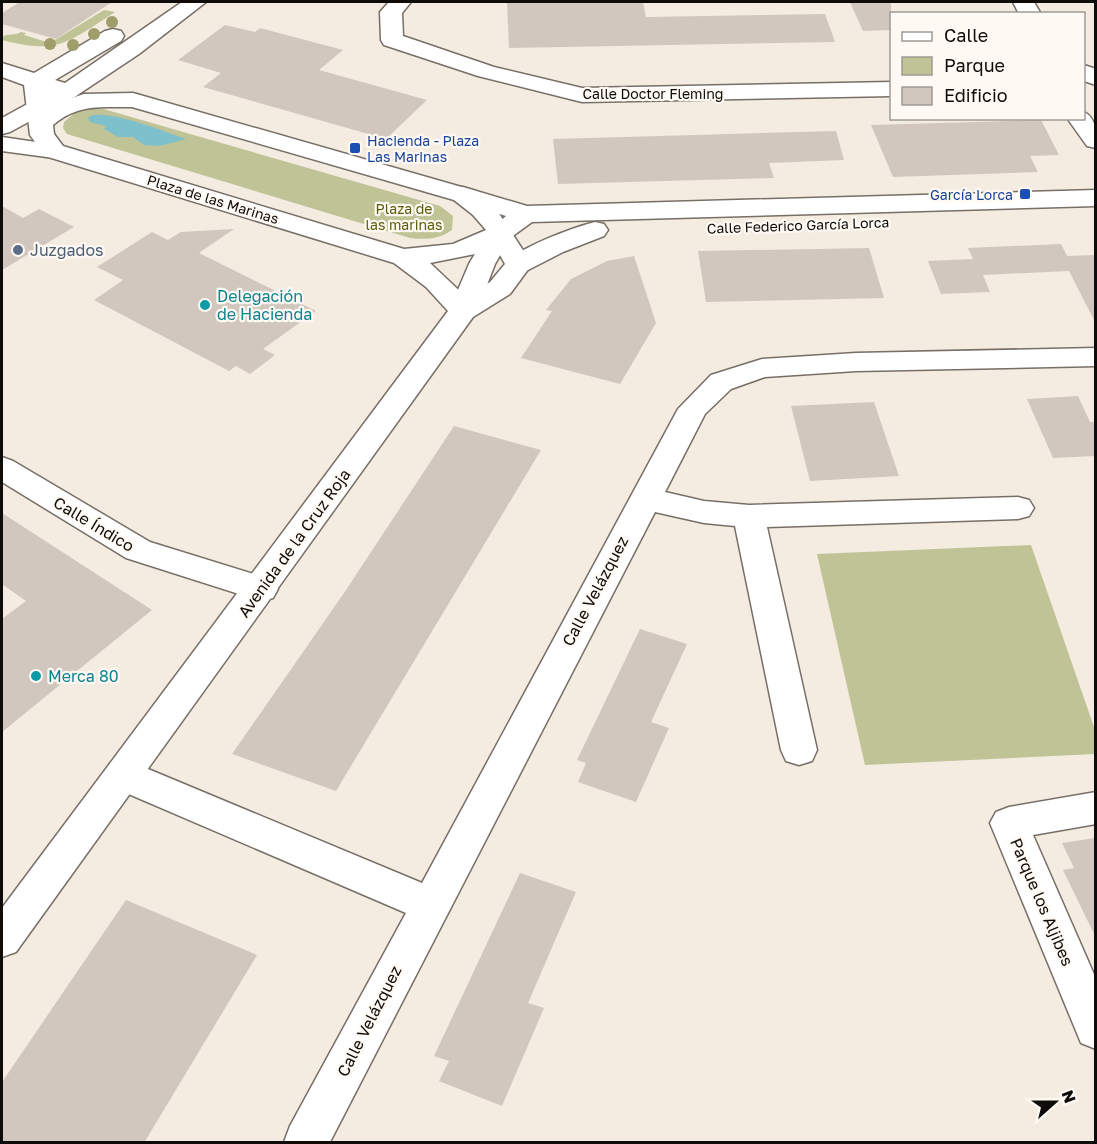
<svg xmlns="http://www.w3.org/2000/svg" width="1097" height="1144" viewBox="0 0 1097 1144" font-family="'Golos Text',sans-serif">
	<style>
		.green { fill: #bfc396 }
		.water { fill: #7ec0cc }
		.building { fill: #d1c7be }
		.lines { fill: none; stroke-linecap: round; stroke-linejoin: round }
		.minor-casing { stroke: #776f66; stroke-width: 3 }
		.secondary-casing { stroke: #776f66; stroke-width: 3 }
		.minor { fill: #fff; fill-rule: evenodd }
		.secondary { fill: #fff; fill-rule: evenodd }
		.tree { fill: #9f9d69 }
		.transit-dot { fill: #1a4fb4; stroke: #fef9f3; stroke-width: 2 }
		.service-dot { fill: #5c6f8a; stroke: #fef9f3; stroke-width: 2 }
		.culture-dot { fill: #0f9aa8; stroke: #fef9f3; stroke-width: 2 }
		.labels { text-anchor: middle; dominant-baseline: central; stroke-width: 4.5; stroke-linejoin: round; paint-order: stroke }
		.far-street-label { font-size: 14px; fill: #0e0b08; stroke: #fef9f3 }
		.far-transit-label { font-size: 14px; fill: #164399; stroke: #fef9f3; text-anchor: start }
		.far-park-label { font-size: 14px; fill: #5a5d07; stroke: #fef9f3 }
		.service-label { font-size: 16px; fill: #4e5e75; stroke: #fef9f3; text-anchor: start }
		.culture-label { font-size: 16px; fill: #0d838f; stroke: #fef9f3; text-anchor: start }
		.street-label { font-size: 16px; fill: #0e0b08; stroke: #fef9f3 }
	</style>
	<rect width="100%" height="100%" fill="#f4ebe1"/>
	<g class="green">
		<path d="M104 10 115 12C68 42 59 55 2 40V37C8 33 15 36 21 32L26 33 24 35 50 43Z"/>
		<path d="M100 108 440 206 453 216 452 230C439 239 426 240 410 238L67 134 63 128 64 122 77 111Z"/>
		<polygon points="1031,545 1095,730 1095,754 865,765 817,554"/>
	</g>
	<path class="water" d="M92 115C120 113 159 130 186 139L159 146 144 145 133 137H118L104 129 106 126 90 122 88 118Z"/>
	<g class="building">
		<polygon points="20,2 112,2 56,39 2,24 2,13"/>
		<polygon points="507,2 643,2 646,17 825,14 835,42 509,48"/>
		<polygon points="850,2 891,2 891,30 863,31"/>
		<polygon points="225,25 255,32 260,28 343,50 319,70 427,100 386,139 203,87 221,73 178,60"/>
		<polygon points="1041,120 1059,155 1030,156 1038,172 893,177 871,125"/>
		<polygon points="836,131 844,160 769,163 774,178 558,184 553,139"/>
		<polygon points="2,206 23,218 39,209 74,227 2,270"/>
		<polygon points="234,229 199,253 316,311 263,349 275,355 250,374 236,366 229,371 94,300 123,280 97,267 152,232 168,240 181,232"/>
		<polygon points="1061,244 1067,256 1095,255 1095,322 1069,271 983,275 990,292 941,294 928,261 973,259 968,248"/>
		<polygon points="869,248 884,298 706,302 698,251"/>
		<polygon points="634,256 656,323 620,384 521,358 552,311 546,310 571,279 607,261"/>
		<polygon points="1078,396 1090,422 1095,422 1095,456 1053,458 1027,399"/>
		<polygon points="874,402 899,476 810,481 791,406"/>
		<polygon points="454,426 541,450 336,791 232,754 344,593"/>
		<polygon points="2,513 152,610 2,732 2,619 26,601 2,584"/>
		<polygon points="640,629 687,644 651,722 669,728 636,802 578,782 586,763 577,760"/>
		<polygon points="1095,838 1095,936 1063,870 1074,868 1062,843"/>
		<polygon points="520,873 576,892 528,1003 544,1008 502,1106 439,1081 449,1061 434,1056"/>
		<polygon points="126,900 257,955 144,1143 2,1143 2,1082"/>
	</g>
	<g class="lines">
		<g class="minor-casing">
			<g id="minor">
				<polygon points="389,2 411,2 402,13 403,36 494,67 582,88 892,82 892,96 582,102 478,76 384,45 381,40 380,12"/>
				<polygon points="1013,2 1034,2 1041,14 1019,14"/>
				<polygon points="1084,65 1096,69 1096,85 1084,81"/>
				<polygon points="68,84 76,86 80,91 76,96 10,132 2,134 2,118 60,86"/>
				<path d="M1084 112C1097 118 1096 134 1096 148L1087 146 1067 118H1084Z"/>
				<polygon points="2,137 63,146 66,151 63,156 54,158 2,151"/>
				<polygon points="463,187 527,206 1096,190 1096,206 532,222 510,238 495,264 477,311 473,317 463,319 453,317 449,311 469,264 487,233 506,216 454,200 450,195 454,190"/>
				<path d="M595 222 604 224 608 230 604 236 563 252 528 270 519 272 510 270 506 264C516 248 575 227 595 222Z"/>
				<polygon points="1096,348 1096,366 856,371 765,377 731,389 705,414 665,492 704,501 749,505 1018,497 1029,500 1034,508 1029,516 1018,519 767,527 817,750 812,761 799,765 786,761 781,750 735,526 704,523 655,512 330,1142 284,1142 290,1126 406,913 110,786 104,775 110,764 123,760 136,764 422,883 678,409 711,375 762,359 856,353"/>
				<polygon points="2,457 13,461 150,542 273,580 278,589 273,598 261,601 126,558 2,482"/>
				<polygon points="1096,792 1096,824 1033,835 1096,979 1096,1049 1081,1043 990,823 996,812 1009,807"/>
			</g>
		</g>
		<g class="secondary-casing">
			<path id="secondary" d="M182 2H206L139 54 76 96 68 98 48 93 50 105 84 94 133 93 472 190 498 212 532 264 510 294 473 317 16 952 2 957V908L448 311 426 287 394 263 45 156 30 135 24 85 2 77V63L34 73 105 31 113 29 121 31 124 36 121 41 55 80 65 83ZM108 107H132L454 200 473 215 486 230 453 244 404 249 63 146 54 134 53 125C69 111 86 107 108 107ZM495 246 505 264 490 282 466 297 430 263 475 254Z"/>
		</g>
		<use href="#minor" class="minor"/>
		<use href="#secondary" class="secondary"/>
	</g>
	<g class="tree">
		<circle cx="112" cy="22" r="6"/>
		<circle cx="94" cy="34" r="6"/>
		<circle cx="50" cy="44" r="6"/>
		<circle cx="73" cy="45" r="6"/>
	</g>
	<g class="transit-dot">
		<rect x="349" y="142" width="12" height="12" rx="3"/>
		<rect x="1019" y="188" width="12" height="12" rx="3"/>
	</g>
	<circle class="service-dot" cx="18" cy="250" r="6"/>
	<g class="culture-dot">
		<circle cx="205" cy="305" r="6"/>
		<circle cx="36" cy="676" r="6"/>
	</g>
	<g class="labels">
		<g class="far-street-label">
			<text x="653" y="93">Calle Doctor Fleming</text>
			<text transform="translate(213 199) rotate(17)">Plaza de las Marinas</text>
			<text transform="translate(798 225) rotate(-2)">Calle Federico García Lorca</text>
		</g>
		<g class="far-transit-label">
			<text x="367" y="140">Hacienda - Plaza<tspan x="367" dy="16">Las Marinas</tspan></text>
			<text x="1013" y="194" text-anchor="end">García Lorca</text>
		</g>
		<g class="far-park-label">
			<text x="404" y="208">Plaza de<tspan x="404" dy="16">las marinas</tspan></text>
		</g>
		<g class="service-label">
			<text x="30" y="250">Juzgados</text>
		</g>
		<g class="culture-label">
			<text x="217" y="296">Delegación<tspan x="217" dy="18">de Hacienda</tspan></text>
			<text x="48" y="676">Merca 80</text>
		</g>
		<g class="street-label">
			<text transform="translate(94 524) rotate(31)">Calle Índico</text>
			<text transform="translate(294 543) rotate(-54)">Avenida de la Cruz Roja</text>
			<text transform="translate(595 591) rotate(-62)">Calle Velázquez</text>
			<text transform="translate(1042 902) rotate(67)">Parque los Aljibes</text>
			<text transform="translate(369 1021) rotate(-63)">Calle Velázquez</text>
		</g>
	</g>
	<rect width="1097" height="1144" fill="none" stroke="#0e0b08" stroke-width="6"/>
	<rect x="890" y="12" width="195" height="108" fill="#fef9f3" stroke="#9e9a95" stroke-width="1.5"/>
	<rect x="902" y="32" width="30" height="9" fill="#ffffff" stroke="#9e9a95" stroke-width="1.5"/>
	<text x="944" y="42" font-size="18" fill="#0e0b08">Calle</text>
	<rect x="902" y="57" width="30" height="18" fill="#bfc396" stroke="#9e9a95" stroke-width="1.5"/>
	<text x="944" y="72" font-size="18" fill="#0e0b08">Parque</text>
	<rect x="902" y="87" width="30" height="18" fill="#d1c7be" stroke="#9e9a95" stroke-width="1.5"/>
	<text x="944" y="102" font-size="18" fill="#0e0b08">Edificio</text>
	<g transform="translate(1055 1102) rotate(69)" stroke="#fef9f3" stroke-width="4.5" paint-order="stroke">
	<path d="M0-4.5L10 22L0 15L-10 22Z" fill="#0e0b08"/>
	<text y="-9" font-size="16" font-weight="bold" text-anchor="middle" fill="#0e0b08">N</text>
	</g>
</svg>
